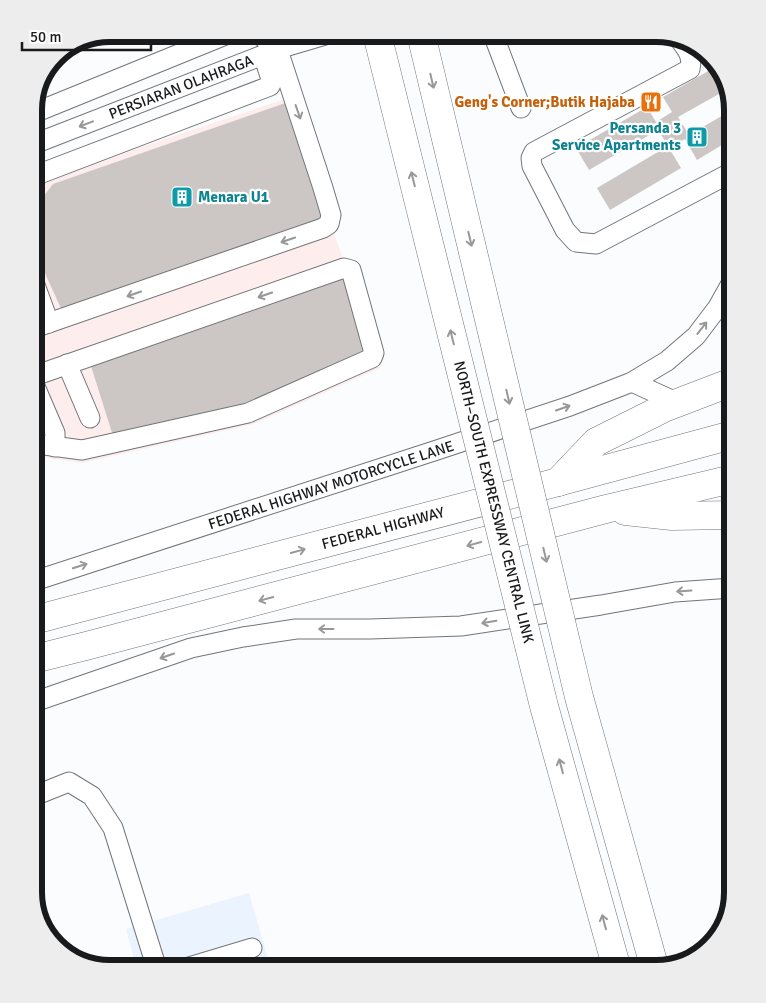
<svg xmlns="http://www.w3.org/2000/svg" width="766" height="1003" viewBox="0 0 766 1003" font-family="Signika,sans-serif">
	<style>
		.commercial { fill: #feeded }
		.built { fill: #ebf3fe }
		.building { fill: #ccc7c4 }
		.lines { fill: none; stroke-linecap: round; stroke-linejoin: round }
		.minor-casing { stroke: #727579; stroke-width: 21 }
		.highway-casing { stroke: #727579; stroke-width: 29 }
		.minor { stroke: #fff; stroke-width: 19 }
		.highway { stroke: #fff; stroke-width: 28 }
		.highway-bridge-casing { stroke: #727579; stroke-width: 29; stroke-linecap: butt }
		.highway-bridge { stroke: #fff; stroke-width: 28 }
		.oneway { stroke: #989899 }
		.labels { text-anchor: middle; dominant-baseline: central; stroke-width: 4.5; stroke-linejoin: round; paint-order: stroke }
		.street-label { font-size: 15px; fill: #191a1c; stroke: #fff }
		.food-label { font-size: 15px; font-weight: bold; fill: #c56008; stroke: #fff; text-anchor: end }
		.culture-label { font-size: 15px; font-weight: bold; fill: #0d838f; stroke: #fff; text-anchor: end }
		.rim { fill: none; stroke: #191a1c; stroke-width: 6 }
	</style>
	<rect width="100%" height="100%" fill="#fafcfe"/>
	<polygon class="commercial" points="288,98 380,368 254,424 82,463 34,456 34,186 75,169"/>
	<polygon class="built" points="249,893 271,969 137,969 126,929"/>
	<g class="building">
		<polygon points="551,34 570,34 556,42"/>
		<polygon points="717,66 719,68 726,90 678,117 689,135 732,110 732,139 697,160 685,139 669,148 681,168 610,210 597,188 668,146 658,130 589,170 576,148 647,107 656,122 672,112 663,97"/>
		<polygon points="294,100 327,220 64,315 34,249 34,209 53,184"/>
		<polygon points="344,271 367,353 235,410 113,436 91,366"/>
	</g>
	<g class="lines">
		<g class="minor-casing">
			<g id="minor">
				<polyline points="139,34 140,34"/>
				<polyline points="493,34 521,108"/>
				<path d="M680 40C687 50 693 56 690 69L534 152 531 158 532 166 565 230 576 242 596 244 732 172"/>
				<polyline points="34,113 228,34"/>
				<polyline points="34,144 263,55 285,47 329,34"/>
				<polyline points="34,176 270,86 272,82 263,55"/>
				<polyline points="34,282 49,323"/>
				<polyline points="34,328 323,228 329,224 331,215 323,188 278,50 259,34"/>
				<polyline points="67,364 90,418"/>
				<polyline points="632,382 678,403"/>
				<polyline points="34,384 55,433 55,447"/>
				<polyline points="34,437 37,444 82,450 248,413 372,358 374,353 351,270 344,268 34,376"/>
				<polyline points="34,581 434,451 570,406 632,382 667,361 696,336 718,307 732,282"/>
				<polyline points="34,702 191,648 243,637 296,629 370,629 461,626 601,605 675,592 732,588"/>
				<polyline points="34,796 69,782 92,796 113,828 157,969"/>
				<polyline points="182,969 252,948"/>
			</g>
		</g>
		<g class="highway-casing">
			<g id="highway">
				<polyline points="558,482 596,442 664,408 732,382"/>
				<polyline points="625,511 672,516 732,515"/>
				<polyline points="34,620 558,482 732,435"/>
				<polyline points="34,659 86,646 606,509 732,479"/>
			</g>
		</g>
		<use href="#minor" class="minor"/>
		<use href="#highway" class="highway"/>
		<g class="highway-bridge-casing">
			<g id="highway-bridge">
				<polyline points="377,34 544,706 617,969"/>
				<polyline points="421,34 579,697 655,969"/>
			</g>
		</g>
		<use href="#highway-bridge" class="highway-bridge"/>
	</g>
	<defs><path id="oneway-shaft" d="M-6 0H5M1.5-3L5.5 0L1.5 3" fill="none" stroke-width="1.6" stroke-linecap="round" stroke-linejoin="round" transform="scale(1.25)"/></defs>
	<g class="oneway">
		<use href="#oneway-shaft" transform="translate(432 81) rotate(77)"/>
		<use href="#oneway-shaft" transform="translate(298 112) rotate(71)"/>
		<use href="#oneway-shaft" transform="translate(86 124) rotate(159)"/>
		<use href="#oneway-shaft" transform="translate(413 179) rotate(-104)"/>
		<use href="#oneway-shaft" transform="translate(470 239) rotate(77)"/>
		<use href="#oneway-shaft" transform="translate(288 240) rotate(161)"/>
		<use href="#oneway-shaft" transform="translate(134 294) rotate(161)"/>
		<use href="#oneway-shaft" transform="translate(265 295) rotate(161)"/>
		<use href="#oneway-shaft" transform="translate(702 328) rotate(-52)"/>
		<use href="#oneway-shaft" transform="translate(452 337) rotate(-104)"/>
		<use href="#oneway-shaft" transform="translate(508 397) rotate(77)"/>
		<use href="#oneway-shaft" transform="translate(563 408) rotate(-19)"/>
		<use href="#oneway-shaft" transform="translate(474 544) rotate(165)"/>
		<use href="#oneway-shaft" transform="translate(298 551) rotate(-15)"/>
		<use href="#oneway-shaft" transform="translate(545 555) rotate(77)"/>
		<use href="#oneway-shaft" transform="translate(80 566) rotate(-18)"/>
		<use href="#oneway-shaft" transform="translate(684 591) rotate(176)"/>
		<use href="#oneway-shaft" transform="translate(266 599) rotate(165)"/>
		<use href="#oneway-shaft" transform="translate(489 622) rotate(171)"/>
		<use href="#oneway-shaft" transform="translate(326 629) rotate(180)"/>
		<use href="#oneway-shaft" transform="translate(167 656) rotate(161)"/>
		<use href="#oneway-shaft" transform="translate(561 766) rotate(-105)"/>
		<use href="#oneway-shaft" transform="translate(604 922) rotate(-105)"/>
	</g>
	<defs>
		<g id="restaurant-square" transform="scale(1.125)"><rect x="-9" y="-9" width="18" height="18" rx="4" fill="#e8710a" stroke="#fff"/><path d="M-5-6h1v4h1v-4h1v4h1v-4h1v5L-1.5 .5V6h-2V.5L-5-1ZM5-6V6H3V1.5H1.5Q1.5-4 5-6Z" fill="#fff"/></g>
		<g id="building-square" transform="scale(1.125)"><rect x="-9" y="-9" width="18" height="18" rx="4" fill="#0f9aa8" stroke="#fff"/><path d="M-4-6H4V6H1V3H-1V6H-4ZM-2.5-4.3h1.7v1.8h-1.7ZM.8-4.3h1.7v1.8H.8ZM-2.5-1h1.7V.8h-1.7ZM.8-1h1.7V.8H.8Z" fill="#fff"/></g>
	</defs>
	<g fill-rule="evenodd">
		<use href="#restaurant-square" x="651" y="102"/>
		<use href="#building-square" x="697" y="137"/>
		<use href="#building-square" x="182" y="197"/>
	</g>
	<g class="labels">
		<g class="street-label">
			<text transform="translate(181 87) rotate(-21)">PERSIARAN OLAHRAGA</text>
			<text transform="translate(331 485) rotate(-18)">FEDERAL HIGHWAY MOTORCYCLE LANE</text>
			<text transform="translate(494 502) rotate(76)">NORTH–SOUTH EXPRESSWAY CENTRAL LINK</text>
			<text transform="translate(383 528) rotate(-15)">FEDERAL HIGHWAY</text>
		</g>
		<g class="food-label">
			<text x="635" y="102">Geng's Corner;Butik Hajaba</text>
		</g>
		<g class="culture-label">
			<text x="681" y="128">Persanda 3<tspan x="681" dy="17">Service Apartments</tspan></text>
			<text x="198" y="197" text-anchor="start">Menara U1</text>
		</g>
	</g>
	<path d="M0 0H766V1003H0ZM110 42H656A68 68 0 0 1 724 110V892A68 68 0 0 1 656 960H110A68 68 0 0 1 42 892V110A68 68 0 0 1 110 42Z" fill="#ededed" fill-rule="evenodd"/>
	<path class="rim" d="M110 42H656A68 68 0 0 1 724 110V892A68 68 0 0 1 656 960H110A68 68 0 0 1 42 892V110A68 68 0 0 1 110 42Z"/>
	<path d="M22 42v8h129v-8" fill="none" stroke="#191a1c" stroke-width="2.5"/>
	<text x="30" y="42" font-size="15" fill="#191a1c" stroke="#ffffff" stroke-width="4" paint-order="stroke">50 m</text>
</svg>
